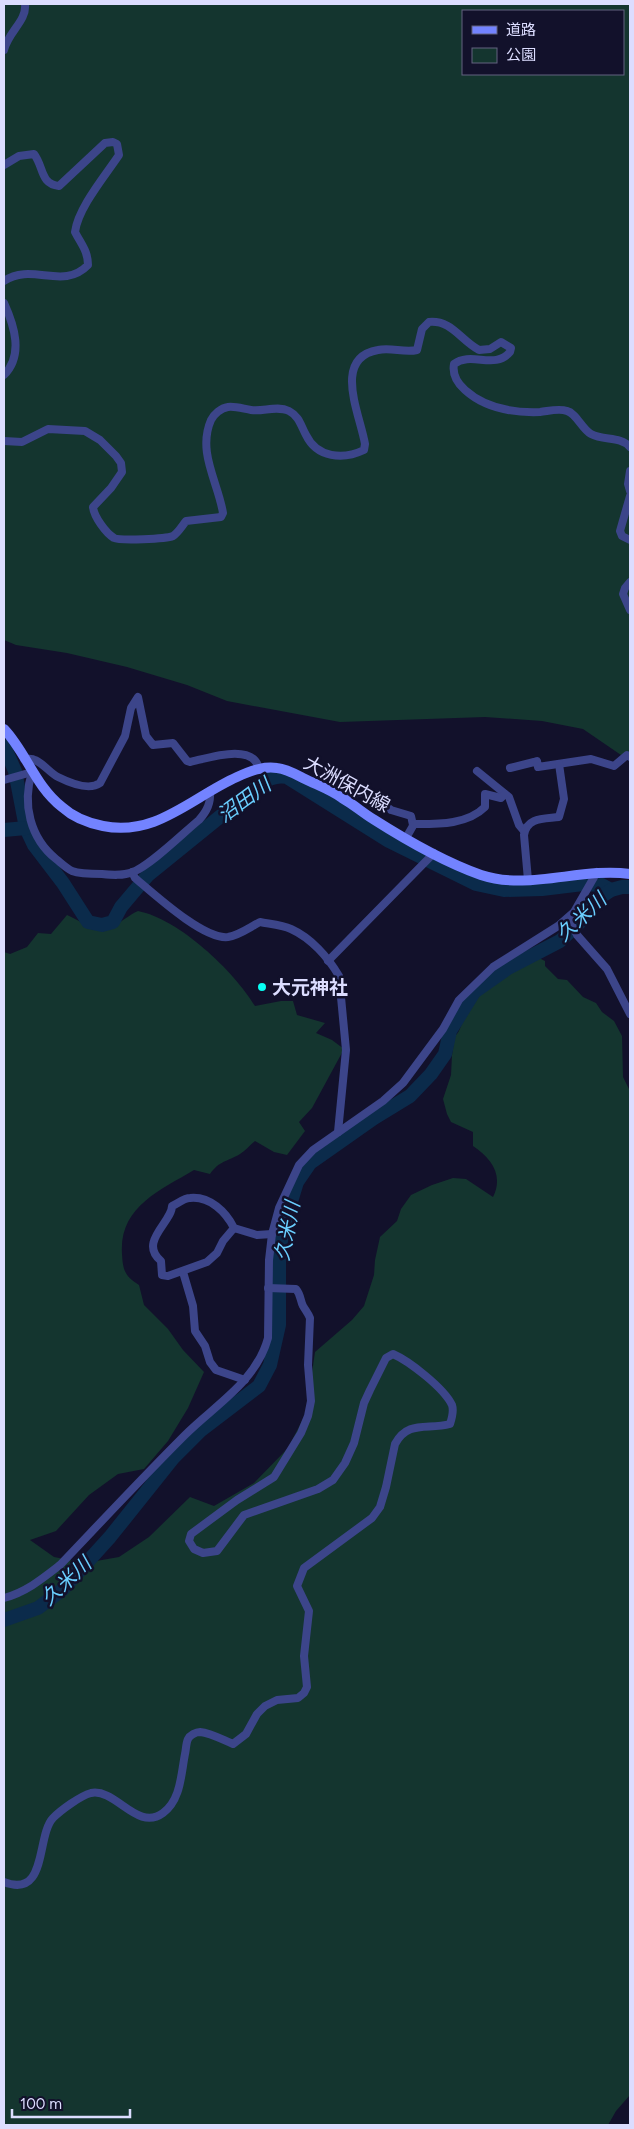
<svg xmlns="http://www.w3.org/2000/svg" width="634" height="2129" viewBox="0 0 634 2129" font-family="Figtree,'Noto Sans JP',sans-serif">
	<style>
		.green { fill: #14352f; fill-rule: evenodd }
		.lines { fill: none; stroke-linecap: round; stroke-linejoin: round }
		.river { stroke: #0b2b4b; stroke-width: 14 }
		.street { stroke: #3c458a; stroke-width: 8 }
		.secondary { stroke: #7383ff; stroke-width: 10 }
		.poi-dot { fill: #08fff4; stroke: #12112b; stroke-width: 2 }
		.labels { text-anchor: middle; dominant-baseline: central; stroke-width: 5; stroke-linejoin: round; paint-order: stroke }
		.street-label { font-size: 19px; fill: #dcddff; stroke: #12112b }
		.poi-label { font-size: 19px; font-weight: bold; fill: #dcddff; stroke: #12112b; text-anchor: start }
		.water-label { font-size: 20px; font-style: italic; fill: #6acfff; stroke: #12112b }
	</style>
	<rect width="100%" height="100%" fill="#12112b"/>
	<g class="green">
		<path d="M4 4H630V753L621 755 583 729 542 721 485 717 340 722 227 701 187 685 127 667 67 653 16 645 4 640ZM463 11H623V74H463Z"/>
		<path d="M138 911C179 919 234 971 255 1006L281 1001H293L297 1015 325 1023 316 1033 332 1040 344 1049 312 1108 299 1122 305 1131 287 1155 274 1152 255 1141C250 1145 245 1151 240 1154 227 1162 220 1160 210 1174L194 1170C159 1191 119 1207 122 1254 123 1271 125 1276 139 1285L144 1305 168 1329 183 1350 204 1372 188 1408 168 1441 144 1469 118 1474 89 1495 56 1531 30 1540 54 1557 85 1563 119 1557 149 1537 190 1497 214 1506 254 1483 288 1448 306 1413 315 1352 352 1320 364 1306 374 1275 375 1260 380 1237 397 1221 401 1209 411 1195 432 1185 453 1178 466 1179 493 1197C504 1175 491 1158 473 1146V1132L451 1122 447 1114 443 1099 451 1075 452 1055 455 1036C461 1031 461 1023 465 1016 473 1005 481 992 491 983 505 970 524 969 539 958L545 961V966L558 979 567 980 583 997 596 1003 602 1012 614 1021 622 1036 623 1077 630 1091V2095L616 2111 608 2125H4V952L10 954 27 947 38 933 51 934 67 915C82 922 99 934 115 925 123 921 129 915 138 911Z"/>
	</g>
	<g class="lines">
		<g class="river">
			<path d="M4 746 15 771 26 828 34 845 63 883 88 922 102 925 113 922 121 907 148 875 253 790C264 782 273 774 287 777L389 841 476 884 504 890 542 889 583 884 602 885 611 890"/>
			<polyline points="4,830 26,828"/>
			<polyline points="4,1620 38,1608 62,1590 110,1537 174,1457 200,1431 259,1386 270,1365 279,1325 279,1250 286,1218 297,1182 310,1163 374,1118 410,1096 431,1074 445,1054 450,1031 474,992 508,968 560,941 580,922 592,903 611,890 622,887 630,887"/>
		</g>
		<g class="street">
			<path d="M4 50C8 32 27 21 25 4"/>
			<path d="M4 165 19 156 34 154C44 167 40 184 59 186L105 143 113 142 117 144 119 155C105 176 78 208 75 232 81 244 88 251 88 265 63 291 32 262 4 281"/>
			<path d="M4 303C14 325 24 355 4 375"/>
			<path d="M4 441 22 442 48 429 85 431 100 440 116 456 121 463 122 472 111 488 93 507C94 517 106 533 114 538 120 541 166 539 173 536 178 533 182 526 186 521L221 517 223 513C218 482 197 452 211 420 214 414 221 408 228 407 235 406 244 409 251 410 263 412 277 405 289 411 299 416 301 426 306 435 317 458 343 460 364 450L365 444C360 414 332 358 378 350 391 347 404 353 417 350L422 329 429 322C452 320 460 340 479 350L490 349 501 342 511 348 510 352C495 370 471 351 454 364 452 375 457 383 465 390 486 409 513 413 540 412 549 411 559 408 567 411 576 413 582 429 591 434 604 441 620 436 630 447"/>
			<polyline points="630,471 628,484 630,491"/>
			<polyline points="630,496 620,531 622,536 630,540"/>
			<polyline points="630,582 625,588 623,594 630,610"/>
			<path d="M24 759C28 759 32 758 35 760 44 764 50 773 58 777 70 783 89 791 100 783L125 736 131 708 138 697 146 736 153 745 173 743 187 761 190 762C208 758 254 742 259 769"/>
			<polyline points="510,768 534,762 537,761 538,767 591,759 614,766 627,755 630,757"/>
			<polyline points="477,771 509,797 519,825 524,831"/>
			<path d="M32 772C22 804 30 838 56 859 61 863 66 868 72 871 80 874 93 874 102 874 112 875 123 876 133 872 151 865 183 833 199 820 207 811 211 803 210 791"/>
			<polyline points="4,780 32,772"/>
			<polyline points="347,801 353,794 366,791 391,810 411,816 413,825"/>
			<path d="M406 838 414 824C437 824 467 825 485 807V794L501 798 505 794"/>
			<path d="M132 872 135 878C154 894 204 940 228 937 240 935 250 927 260 922 270 924 282 925 291 929 311 938 328 957 339 976L346 1050 338 1132"/>
			<path d="M528 880 524 835C527 817 544 819 559 817L564 799 559 764"/>
			<polyline points="568,918 577,935 607,969 630,1014"/>
			<polyline points="328,961 434,853"/>
			<path d="M234 1228C226 1212 210 1196 190 1198 184 1198 177 1204 172 1206 172 1222 138 1242 161 1261L162 1275 168 1276 207 1262 217 1253 223 1241 234 1228 257 1235 272 1234"/>
			<polyline points="183,1272 193,1306 195,1331 205,1346 210,1362 216,1370 245,1380"/>
			<path d="M4 1598C26 1592 42 1579 60 1565 101 1522 142 1478 185 1435 215 1405 256 1382 268 1338L269 1260 272 1234 279 1208 299 1165 313 1150 383 1101 403 1083 443 1029 459 1000 493 967 558 926 574 912 597 872"/>
			<path d="M4 1882C48 1899 36 1836 53 1818 61 1810 80 1796 91 1793 116 1788 137 1832 163 1813 181 1800 181 1774 185 1754 186 1750 186 1743 188 1739 190 1735 196 1732 200 1732 211 1733 223 1740 233 1744L246 1734 257 1714 265 1706 277 1700 298 1698 304 1693 307 1687 304 1656 309 1611 297 1586 304 1568 372 1518 380 1507 386 1487 395 1444C408 1420 427 1430 450 1424 452 1418 454 1411 452 1405 444 1388 409 1361 393 1354L386 1358 370 1390 364 1403 354 1443 345 1463 333 1480 318 1489 244 1515 217 1551 203 1553 194 1549 189 1541 191 1534 237 1500 274 1477 301 1433 308 1416 311 1401 308 1365 310 1318C308 1313 306 1311 303 1306 300 1300 301 1295 296 1289L268 1288"/>
		</g>
		<path class="secondary" d="M4 729C26 752 35 786 62 807 73 817 88 823 103 826 156 837 192 797 237 777 250 771 263 766 277 768 287 769 297 775 305 779 317 785 331 790 342 798 353 804 363 813 373 819 406 840 444 862 481 875 529 891 581 867 630 874"/>
	</g>
	<circle class="poi-dot" cx="262" cy="987" r="5"/>
	<g class="labels">
		<g class="street-label">
			<text transform="translate(347 784) rotate(29)">大洲保内線</text>
		</g>
		<g class="poi-label">
			<text x="272" y="987">大元神社</text>
		</g>
		<g class="water-label">
			<text transform="translate(244 800) rotate(-36)">沼田川</text>
			<text transform="translate(581 917) rotate(-43)">久米川</text>
			<text transform="translate(287 1231) rotate(-79)">久米川</text>
			<text transform="translate(66 1581) rotate(-43)">久米川</text>
		</g>
	</g>
	<rect width="634" height="2129" fill="none" stroke="#dcddff" stroke-width="10"/>
	<rect x="462" y="10" width="162" height="65" fill="#12112b" stroke="#636380"/>
	<rect x="472" y="26" width="25" height="8" fill="#7383ff" stroke="#636380"/>
	<text x="506" y="35" font-size="15" fill="#dcddff">道路</text>
	<rect x="472" y="48" width="25" height="15" fill="#14352f" stroke="#636380"/>
	<text x="506" y="60" font-size="15" fill="#dcddff">公園</text>
	<path d="M12 2109v8h118v-8" fill="none" stroke="#dcddff" stroke-width="2.5"/>
	<text x="20" y="2109" font-size="15" fill="#dcddff" stroke="#12112b" stroke-width="4" paint-order="stroke">100 m</text>
</svg>
